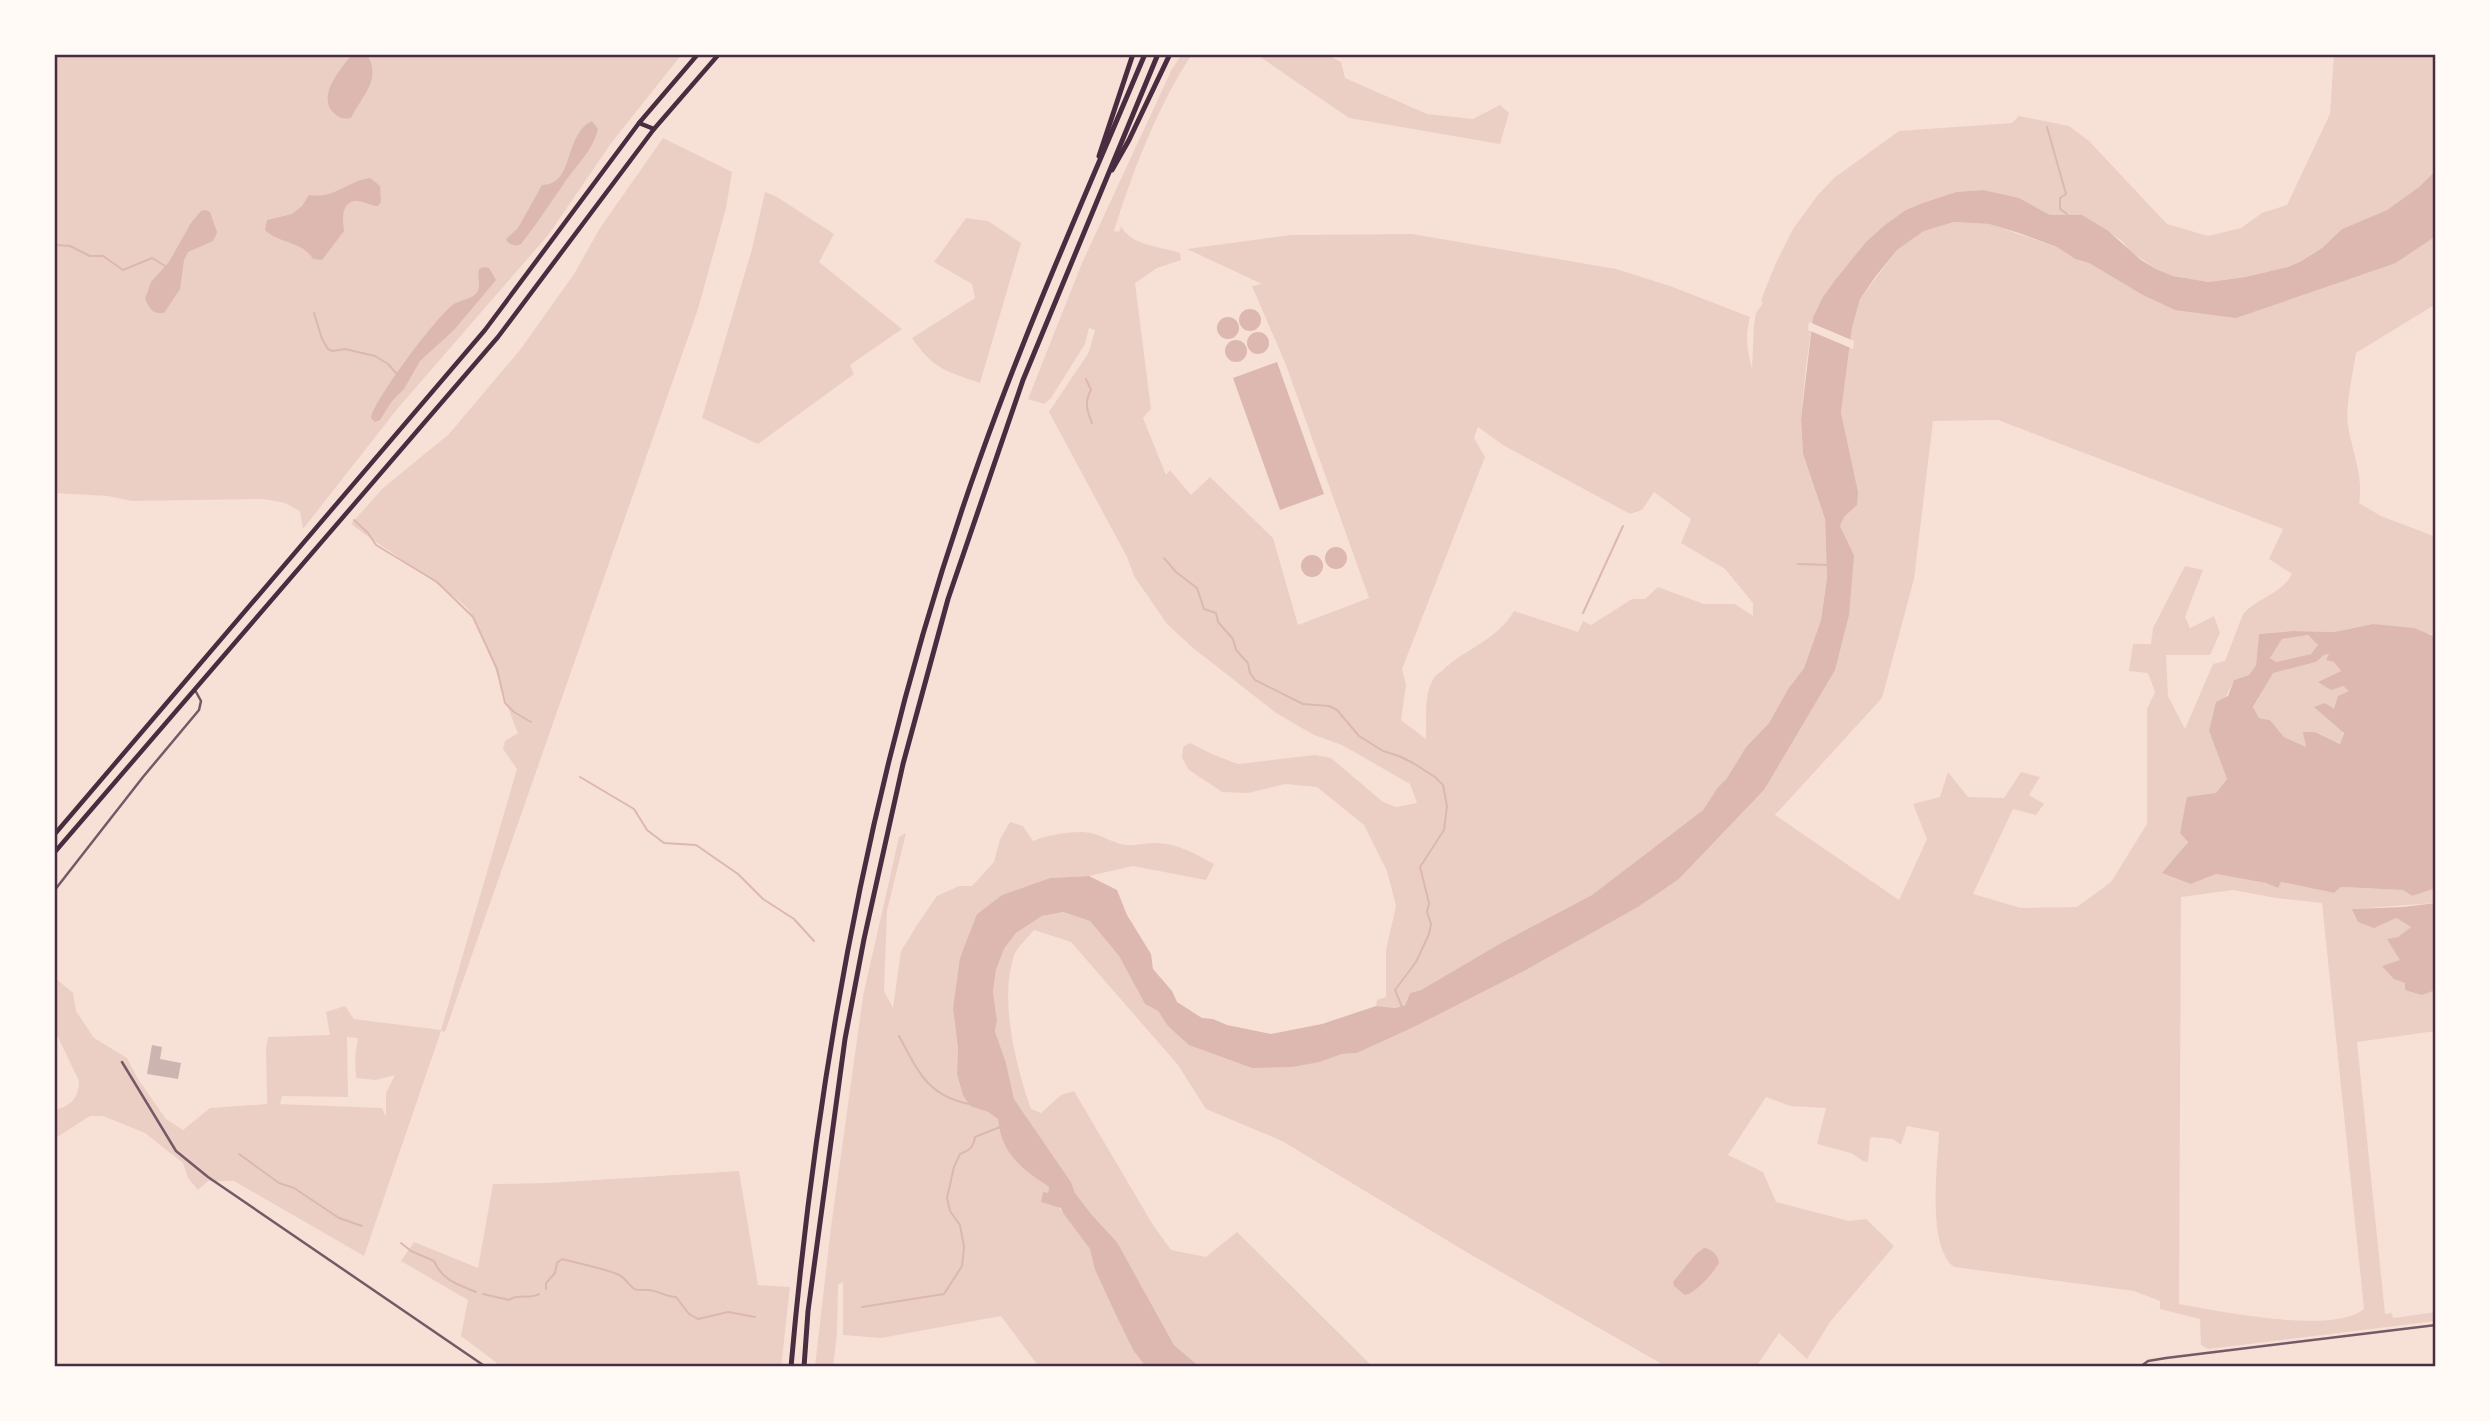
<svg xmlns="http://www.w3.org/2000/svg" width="2490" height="1421" viewBox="0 0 2490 1421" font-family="Helvetica,sans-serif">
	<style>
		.green { fill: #ebcfc5; fill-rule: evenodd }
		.water { fill: #dcb8b0; fill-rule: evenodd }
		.pier { fill: #f7e1d7 }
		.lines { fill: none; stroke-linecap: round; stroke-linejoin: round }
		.stream { stroke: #dcb8b0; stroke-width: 2 }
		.building { fill: #ccb4b1 }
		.minor { stroke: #755966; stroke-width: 2.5 }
		.trunk { stroke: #4a2c40; stroke-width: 4.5 }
		.motorway { stroke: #4a2c40; stroke-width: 5 }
		.neatline { fill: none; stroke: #4a2c40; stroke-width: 2.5 }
	</style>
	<rect width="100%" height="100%" fill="#f7e1d7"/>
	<g class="green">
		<polygon points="54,54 682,54 612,142 549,234 398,408 303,529 300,511 285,503 264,499 132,501 108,496 54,493"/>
		<path d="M1182 54H1192C1157 108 1133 170 1114 231L1119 232 1121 226C1131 246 1160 246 1180 253L1181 260 1157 268 1135 283 1151 409 1143 418 1166 475 1170 470 1191 495 1210 477 1273 538 1298 625 1369 598 1286 365 1252 286 1262 284 1187 249 1291 235 1412 234 1616 269 1670 286 1750 317C1745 335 1747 351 1752 369L1754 324 1756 313 1763 303 1761 300 1775 265 1793 229 1817 196 1834 178 1899 131 2012 123 2019 116 2069 126 2089 141 2167 224 2208 236 2241 228 2262 213 2287 205 2330 114 2334 54H2436V170L2419 187 2387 210 2342 229 2322 248 2302 260 2288 267 2245 277 2209 282 2173 276 2156 269 2130 251 2122 241 2082 215H2050L2018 198 1983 190 1956 192 1941 197 1866 242 1835 280 1818 307 1813 317 1806 367 1801 419 1803 454 1825 519 1827 578 1821 620 1804 668 1788 689 1769 723 1746 747 1727 778 1718 787 1703 810 1592 895 1501 943 1421 990 1410 993 1405 1004 1395 1008 1376 1006 1377 1000 1386 997V950L1396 906 1387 871 1364 825 1317 787 1285 784 1248 793 1222 792 1189 770 1182 758 1183 747 1190 743 1212 754 1238 764 1315 755 1331 758 1383 802 1396 807 1417 803 1410 784 1342 745 1314 735 1276 713 1193 648 1167 624 1134 576 1127 557 1049 412 1089 352 1095 330 1089 328 1085 344 1051 398 1044 404 1028 399 1082 263 1172 69ZM1478 427 1503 445 1630 514 1642 510 1654 492 1691 519 1681 543 1725 569 1753 603V616L1735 604H1704L1658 587 1645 599H1632L1591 625 1583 621 1578 632 1514 611C1498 639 1469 647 1446 667 1443 671 1436 674 1434 678 1423 695 1427 720 1426 739L1401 720 1406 685 1402 669 1485 457 1474 438Z"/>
		<polygon points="1256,54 1326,54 1341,62 1345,78 1427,114 1473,119 1500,105 1509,113 1500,144 1349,118"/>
		<path d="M663 138 732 172 726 208 698 309 445 1032 441 1031 364 1256 234 1181H208L198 1190 188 1178 183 1163 145 1133 103 1116H90L54 1139V1110C70 1107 79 1098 79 1081L54 1029V977L73 993 76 1011 94 1038 127 1058 138 1079 166 1119 183 1130 210 1108 267 1104 266 1048 268 1037 330 1035 326 1012 345 1006 354 1019 441 1030 517 769 503 749 505 741 518 733C501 694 493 649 471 613 467 606 458 600 452 595 419 569 384 549 351 524L382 489 449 434 520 350 574 274 600 228ZM347 1037 358 1038 355 1057 356 1078 376 1080 395 1075 386 1093V1117L382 1108 280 1104 282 1096 348 1097Z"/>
		<polygon points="765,192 777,197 834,234 819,262 902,329 850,365 854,374 758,444 702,418 752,249"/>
		<path d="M966 218 988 221 1021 243 980 383C946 371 933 369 912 338L975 298 972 284 934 262Z"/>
		<path d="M1954 222 1989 224 2057 247 2075 259 2089 263 2141 294 2396 263 2436 236V304L2356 353C2353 372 2345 409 2348 426 2352 451 2364 477 2359 503L2381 516 2436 537V637L2431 634 2373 624 2334 632 2293 631 2259 634 2256 665 2249 675 2234 680 2209 731 2227 779 2216 793 2179 855 2191 884 2216 874 2266 883 2278 888 2280 882 2334 893 2341 887 2403 890 2412 896 2436 888V903L2352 909 2396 918 2411 927 2398 937 2401 960 2382 966 2422 995 2436 990V1031L2357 1042 2385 1314 2392 1313 2393 1318 2436 1312V1321L2208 1349 2201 1345 2200 1319 2160 1309V1301L2134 1291 1954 1267C1926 1245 1938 1165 1939 1132L1907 1126 1901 1145 1893 1139 1872 1137 1870 1139 1868 1162 1863 1161 1851 1153 1817 1144 1826 1108 1790 1106 1766 1097 1728 1155 1763 1172 1776 1202 1849 1221 1866 1219 1894 1246 1830 1322 1807 1359 1779 1333 1756 1367H1667L1468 1253 1282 1141 1206 1109 1178 1065 1071 942 1034 930C1028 938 1017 947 1014 956 999 1001 1016 1066 1031 1109L1041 1113 1061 1095 1074 1091 1153 1225 1171 1250 1206 1257 1237 1232 1373 1367H1200L1174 1345 1117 1242 1092 1215 1075 1193 1071 1182 1014 1099 1006 1063 995 1031 997 1020 993 992 996 970 1004 949 1016 933 1042 916 1063 912 1090 921 1119 956 1145 1004 1158 1011 1168 1026 1320 1062 1342 1054 1357 1053 1414 1027 1526 970 1638 907 1679 879 1764 790 1854 555 1840 526 1844 517 1857 505 1841 413 1852 328 1860 299 1897 250 1924 231ZM1998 420 2283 529 2269 559 2292 574C2282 594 2257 598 2243 614L2225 661 2213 664 2185 729 2168 696 2166 655H2210L2220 633 2214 616 2190 628 2185 617 2203 570 2185 566 2153 628 2151 644H2133L2129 671 2148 673 2155 692 2147 709V824L2111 882 2077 907 2021 908 1973 894 2013 809 2036 815 2044 804 2029 795 2040 777 2021 772 2004 798 1968 797 1948 772 1940 797 1913 804 1927 839 1899 900 1775 815 1882 698 1914 579 1933 421ZM2233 890 2276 898 2322 903 2364 1309C2333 1335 2219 1311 2179 1304L2181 897Z"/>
		<polygon points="2308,635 2318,645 2311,654 2276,662 2270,658 2282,639"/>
		<polygon points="2330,654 2341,671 2319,682 2343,686 2350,691 2341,744 2315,732 2304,732 2306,748 2284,737 2270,720 2259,718 2253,708 2272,673 2316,662 2324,655"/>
		<path d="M1010 822 1023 826 1033 841C1047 835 1075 830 1091 833 1103 836 1115 844 1127 845 1136 846 1145 843 1154 843 1176 842 1196 854 1214 864L1206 880 1133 866 1089 876 1050 878 1002 895 977 914 953 1009 958 1048 957 1074 970 1106 988 1112 998 1119C1001 1154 1023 1169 1049 1187L1048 1193 1091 1249 1095 1270 1133 1350 1146 1367H1039L1001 1316 881 1338 843 1335V1282L838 1285 837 1334 833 1367H815L831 1227 863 996 899 837 906 833 887 911 884 991 893 1008 901 951 917 925 937 896 959 886H972L994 862 1000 839Z"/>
		<polygon points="739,1171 758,1285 790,1287 781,1367 495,1367 497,1363 461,1336 468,1300 401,1261 414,1242 478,1268 493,1184 548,1183"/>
	</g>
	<g class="water">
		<path d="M352 54H367C382 80 363 94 351 118 345 119 340 119 335 114 315 97 341 69 352 54Z"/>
		<path d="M592 121 598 129C593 151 575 166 563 185 549 205 536 225 521 244 516 247 508 245 506 239L518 228 542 185C575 185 563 135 592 121Z"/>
		<path d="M2436 170V236L2396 263 2236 318 2175 310 2141 294 2089 263 2075 259 2057 247 2019 233 1989 224 1954 222 1924 231 1897 250 1876 276 1860 299 1852 328 1841 413 1858 492 1857 505 1844 517 1840 526 1854 555 1849 615 1835 670 1764 790 1679 879 1638 907 1526 970 1414 1027 1357 1053 1342 1054 1320 1062 1292 1067 1252 1068 1189 1045 1168 1026 1158 1011 1145 1004 1119 956 1090 921 1063 912 1042 916 1016 933 1004 949 996 970 993 992 997 1020 995 1031 1006 1063 1014 1099 1071 1182 1075 1193 1092 1215 1117 1242 1174 1345 1200 1367H1146L1133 1350 1117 1317 1095 1270 1090 1249 1063 1213 1061 1208 1041 1202 1043 1192 1048 1193 1049 1187C1022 1169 1001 1154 998 1119L988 1112 970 1106 963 1095 957 1074 958 1048 953 1009 960 958 977 914 1002 895 1050 878 1089 876 1117 890 1127 915 1151 954 1153 969 1172 991 1177 1002 1202 1018 1213 1019 1227 1025 1271 1034 1322 1024 1376 1006 1395 1008 1405 1005 1410 993 1421 990 1501 943 1592 895 1703 810 1718 787 1727 778 1746 747 1769 723 1788 689 1804 668 1821 620 1827 578 1825 519 1803 454 1801 419 1813 317 1823 297 1835 280 1866 242 1885 225 1906 210 1923 203 1956 192 1983 190 2019 198 2050 215H2082L2107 230 2141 260 2156 269 2173 276 2209 282 2245 277 2288 267 2301 261 2322 248 2342 229 2387 210 2419 187Z"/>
		<path d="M370 178 380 186 381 202 378 206C370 206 362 200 355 201 340 203 343 221 344 231L322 260 313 259C301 240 279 244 265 230L267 220 292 214 302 206 309 195C335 199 345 182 370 178Z"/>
		<path d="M205 210 210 212 217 232 215 237 213 241 188 252 184 260 180 289 164 313C152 314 150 309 145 299L151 282 169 262 191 223 201 211Z"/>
		<path d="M484 267 489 268 496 280 454 330 420 361 404 389 392 401 380 420 375 422 371 418C373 401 439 313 454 304 462 299 472 300 478 291 481 284 477 276 479 269Z"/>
		<circle cx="1250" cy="320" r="11"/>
		<circle cx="1228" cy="328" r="11"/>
		<circle cx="1258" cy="343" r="11"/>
		<circle cx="1236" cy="351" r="11"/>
		<polygon points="1277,362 1324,494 1280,510 1233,378"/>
		<circle cx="1336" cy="558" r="11"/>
		<circle cx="1312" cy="566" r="11"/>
		<path d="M2373 624 2414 628 2436 637V888L2412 896 2403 890 2341 887 2334 893 2281 882 2278 888 2266 883 2216 874 2191 884 2162 873 2188 842 2180 833 2187 797 2216 793 2227 779 2209 731 2216 702 2228 696 2234 680 2249 675 2256 665 2259 634 2293 631 2334 632ZM2308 635 2318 645 2311 654 2276 662 2270 658 2282 639ZM2329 654 2326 660 2334 662 2341 671 2318 682 2331 690 2343 686 2349 691 2338 696 2334 709 2325 703 2314 707 2344 733 2340 744 2315 732H2303L2306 747 2284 737 2270 720 2259 718 2253 707 2273 673 2316 662 2324 655Z"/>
		<polygon points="2436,903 2436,990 2422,995 2405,990 2405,983 2394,979 2382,966 2400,960 2387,939 2398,937 2411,927 2396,918 2374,928 2358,922 2352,909 2403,907"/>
		<path d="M1704 1248C1712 1249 1718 1255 1719 1263 1714 1272 1696 1293 1685 1295L1674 1286 1673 1282 1696 1254Z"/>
	</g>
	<polygon class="pier" points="1809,322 1854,341 1853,349 1808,330"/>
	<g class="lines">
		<g class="stream">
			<polyline points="2047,127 2066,194 2060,198 2060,209 2067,214"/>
			<polyline points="58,245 70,246 90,256 103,256 123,270 152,258 165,266"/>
			<polyline points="314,313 322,339 328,349 333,351 345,349 375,356 388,364 397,374"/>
			<path d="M1086 379 1091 390C1084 402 1087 411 1092 423"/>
			<polyline points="354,520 368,533 376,545 437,582 473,617 497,669 505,703 514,712 531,722"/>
			<polyline points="1164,558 1176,572 1197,588 1204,609 1216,613 1218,622 1233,639 1236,650 1248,663 1250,673 1255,680 1303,704 1329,706 1337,710 1359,736 1383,751 1399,756 1413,763 1435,777 1443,785 1447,806 1444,830 1420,867 1429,903 1427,912 1431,924 1429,934 1416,962 1395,990 1402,1007"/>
			<polyline points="1798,564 1829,565"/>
			<polyline points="1583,613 1623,526"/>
			<polyline points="580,777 634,809 647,830 664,843 696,845 738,874 763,899 794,919 814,941"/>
			<path d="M899 1036C918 1071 927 1096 970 1104"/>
			<polyline points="239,1154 279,1183 294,1188 339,1218 362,1226"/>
			<path d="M401 1243 411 1251 434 1261C443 1281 457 1284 476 1292"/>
			<path d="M546 1289V1283L555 1273 557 1263 562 1259C580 1264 599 1267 617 1274 625 1277 626 1282 633 1288 638 1292 643 1289 649 1290 659 1291 666 1297 676 1297L689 1314 698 1319 728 1312 755 1317"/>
			<path d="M483 1294 509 1300C518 1293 530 1300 539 1294"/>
			<path d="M862 1307 944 1294 962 1266 964 1247 960 1225 950 1211 947 1198 954 1167 960 1154C970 1150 973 1148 975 1137L1000 1127"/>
		</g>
	</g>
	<polygon class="building" points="152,1045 162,1047 160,1059 181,1063 178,1079 147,1074"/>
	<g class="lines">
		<g class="minor">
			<polyline points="54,891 143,777 199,710 201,701 195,690"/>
			<polyline points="122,1062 176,1151 208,1177 486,1367"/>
			<polyline points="2140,1367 2148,1361 2166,1358 2436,1325"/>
		</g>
		<g class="trunk">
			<polyline points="639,123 654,129"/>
			<polyline points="54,835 485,330 639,123 698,54"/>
			<polyline points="54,853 498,337 654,129 719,54"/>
		</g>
		<g class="motorway">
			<polyline points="1099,156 1133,54"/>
			<polyline points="1112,170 1129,140 1170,54"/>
			<path d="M791 1367C818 1061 875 751 979 461 1028 323 1088 189 1145 54"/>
			<polyline points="804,1367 808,1311 845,1039 864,939 903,764 948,599 1023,380 1158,54"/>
		</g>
	</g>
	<rect width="2490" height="1421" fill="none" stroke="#fffaf5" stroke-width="112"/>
	<rect x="56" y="56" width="2378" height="1309" class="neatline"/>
</svg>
